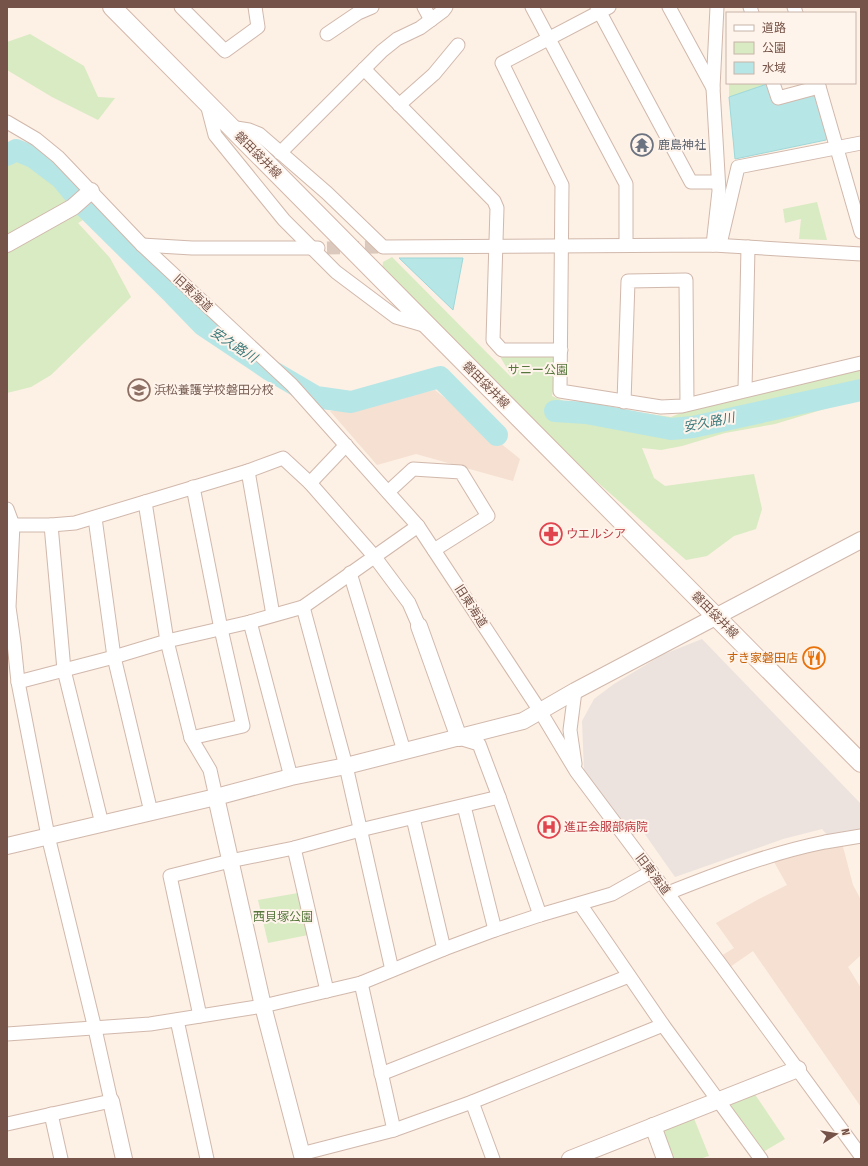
<svg xmlns="http://www.w3.org/2000/svg" width="868" height="1166" viewBox="0 0 868 1166" font-family="'Fira Sans Condensed','Noto Sans JP',sans-serif">
	<style>
		.residential { fill: #f5e0d2 }
		.industrial { fill: #ece3de }
		.green { fill: #d8ebc2 }
		.water { fill: #b7e6e7; stroke: #9dd8d9 }
		.lines { fill: none; stroke-linecap: round; stroke-linejoin: round }
		.river { stroke: #b7e6e7; stroke-width: 22 }
		.minor-tunnel { stroke: #dbc9bd; stroke-width: 13; stroke-dasharray: 13 6; stroke-linecap: butt }
		.minor-casing { stroke: #d1b8ac; stroke-width: 15 }
		.tertiary-casing { stroke: #d1b8ac; stroke-width: 18 }
		.secondary-casing { stroke: #d4b7aa; stroke-width: 20 }
		.minor { stroke: #fff; stroke-width: 13 }
		.tertiary { stroke: #fff; stroke-width: 16 }
		.secondary { stroke: #fff; stroke-width: 18 }
		.labels { text-anchor: middle; dominant-baseline: central; stroke-width: 4; stroke-linejoin: round; paint-order: stroke }
		.worship-label { font-size: 12px; fill: #5b616d; stroke: #fff4eb; text-anchor: start }
		.street-label { font-size: 12px; fill: #765348; stroke: #fff4eb }
		.park-label { font-size: 12px; fill: #56763d; stroke: #fff4eb }
		.education-label { font-size: 12px; fill: #785e54; stroke: #fff4eb; text-anchor: start }
		.health-label { font-size: 12px; fill: #be3a42; stroke: #fff4eb; text-anchor: start }
		.food-label { font-size: 12px; fill: #c56008; stroke: #fff4eb; text-anchor: end }
		.water-label { font-size: 13px; font-style: italic; fill: #3c7a7c; stroke: #fff4eb }
	</style>
	<rect width="100%" height="100%" fill="#fdf0e4"/>
	<g class="residential">
		<polygon points="435,390 520,459 513,481 416,454 377,465 330,411"/>
		<polygon points="842,843 853,885 861,900 861,955 848,967 861,988 861,1107 753,951 730,967 721,956 734,948 716,923 759,899 787,885 773,860"/>
	</g>
	<polygon class="industrial" points="702,639 861,804 861,832 829,837 822,829 783,839 675,877 642,830 630,837 584,770 582,721 594,699 614,684 662,655"/>
	<g class="green">
		<polygon points="30,34 84,66 98,97 115,98 98,120 52,97 7,70 7,42"/>
		<polygon points="729,83 770,83 729,97"/>
		<polygon points="26,154 67,185 83,220 78,223 110,258 131,297 51,375 31,387 7,393 7,157"/>
		<polygon points="817,202 827,240 799,239 801,219 785,223 783,209"/>
		<polygon points="392,257 513,379 498,353 561,350 552,396 566,402 671,417 719,397 861,363 861,398 775,424 725,433 682,446 661,450 642,448 654,478 665,486 754,474 762,509 756,529 734,536 707,556 686,560 489,387 381,279 383,262"/>
		<polygon points="298,893 308,935 268,943 258,900"/>
		<polygon points="754,1093 785,1139 763,1152 729,1104"/>
		<polygon points="693,1116 709,1156 699,1159 669,1159 655,1130"/>
	</g>
	<g class="water">
		<polygon points="770,83 777,102 810,94 817,98 828,135 826,140 735,159 729,97"/>
		<polygon points="399,258 463,258 453,310"/>
	</g>
	<g class="lines">
		<g class="river">
			<polyline points="7,155 16,150 33,157 61,178 86,208 173,294 203,325 270,370 316,397 351,402 440,377 497,435"/>
			<polyline points="555,411 586,413 671,429 693,427 861,390"/>
		</g>
		<polyline class="minor-tunnel" points="327,248 383,247"/>
		<g class="minor-casing">
			<g id="minor">
				<polyline points="181,7 225,51 258,27 255,7"/>
				<polyline points="424,7 431,20"/>
				<polyline points="532,7 626,184 626,245"/>
				<polyline points="597,7 691,182 718,182"/>
				<polyline points="609,7 502,63 562,185 560,391 661,407 682,406 861,363"/>
				<polyline points="669,7 713,88"/>
				<polyline points="750,7 752,13"/>
				<polyline points="794,7 796,13"/>
				<polyline points="327,34 358,13 372,7"/>
				<polyline points="364,69 494,201 497,208 493,340 502,350 561,350"/>
				<polyline points="773,83 778,98 819,87"/>
				<polyline points="818,83 861,232"/>
				<polyline points="207,104 215,135 284,220 336,272 396,317 427,326"/>
				<polyline points="399,105 434,74 458,45"/>
				<polyline points="7,122 36,139 58,157 142,245 292,385 418,526 540,711 576,771 721,965 861,1156"/>
				<polyline points="230,127 249,130 259,134 327,193 383,247 713,245 861,254"/>
				<polyline points="280,153 382,51 397,39 420,28 443,11 446,7"/>
				<polyline points="720,244 738,167 861,143"/>
				<polyline points="142,245 192,248 318,248"/>
				<polyline points="713,245 719,191 713,88 717,7"/>
				<polyline points="745,390 748,247"/>
				<polyline points="624,402 628,281 686,280 687,404"/>
				<polyline points="248,471 273,615"/>
				<polyline points="310,483 346,445"/>
				<polyline points="388,492 413,469 461,472 488,516 434,550"/>
				<polyline points="145,502 167,641 191,738 210,770 216,797"/>
				<polyline points="7,509 13,525 9,607 14,643 18,682 48,836 95,1029 111,1101 7,1124"/>
				<polyline points="95,518 114,657 151,812"/>
				<polyline points="13,525 51,525 75,523 248,471 283,458 310,483 374,556 409,603 419,626"/>
				<polyline points="51,525 64,670 102,824"/>
				<polyline points="350,573 404,751"/>
				<polyline points="303,607 346,766 392,970"/>
				<polyline points="250,622 291,777"/>
				<polyline points="18,682 114,657 167,641 250,622 303,607 418,526"/>
				<polyline points="575,691 570,730 575,764"/>
				<polyline points="191,738 243,726 221,629 193,487"/>
				<polyline points="459,738 479,744 499,797 540,915"/>
				<polyline points="464,806 495,930"/>
				<polyline points="413,818 444,949"/>
				<polyline points="294,848 327,991"/>
				<path d="M668 893C718 873 771 853 825 842 837 840 849 838 861 836"/>
				<polyline points="580,904 663,1025 761,1159"/>
				<polyline points="361,983 394,1130"/>
				<polyline points="200,1016 170,876 230,861 294,848 360,830 499,797"/>
				<polyline points="177,1020 207,1159"/>
				<polyline points="7,1034 150,1024 263,1006 361,983 444,949 495,930 540,915 612,894 651,872"/>
				<polyline points="381,1074 629,976"/>
				<polyline points="472,1102 493,1159"/>
				<polyline points="51,1114 61,1159"/>
				<polyline points="301,1154 394,1130 472,1102 663,1025"/>
			</g>
		</g>
		<g class="tertiary-casing">
			<g id="tertiary">
				<polyline points="7,244 73,207 91,191"/>
				<polyline points="419,626 459,738"/>
				<polyline points="216,797 263,1006 303,1159"/>
				<polyline points="7,846 216,797 291,777 346,766 523,721 575,691 861,540"/>
				<polyline points="111,1101 124,1159"/>
				<polyline points="653,1126 665,1159"/>
				<polyline points="570,1159 798,1069"/>
			</g>
		</g>
		<g class="secondary-casing">
			<polyline id="secondary" points="112,7 861,763"/>
		</g>
		<use href="#minor" class="minor"/>
		<use href="#tertiary" class="tertiary"/>
		<use href="#secondary" class="secondary"/>
	</g>
	<defs>
		<g id="temple-ring" transform="scale(1.15)"><circle r="9.5" fill="#fff4eb" stroke="#6b7280" stroke-width="1.5"/><path d="M0-6L5-2H3V0L6.5 2.5H4V6H1.5V3h-3V6H-4V2.5H-6.5L-3 0V-2H-5Z" fill="#6b7280"/></g>
		<g id="school-ring" transform="scale(1.15)"><circle r="9.5" fill="#fff4eb" stroke="#8d6e63" stroke-width="1.5"/><path d="M0-5L7-2L0 1L-7-2ZM-4 1L0 2.5L4 1V4Q0 6-4 4Z" fill="#8d6e63"/></g>
		<g id="pharmacy-ring" transform="scale(1.15)"><circle r="9.5" fill="#fff4eb" stroke="#e0444e" stroke-width="1.5"/><path d="M-2-6h4v4h4v4h-4v4h-4v-4h-4v-4h4Z" fill="#e0444e"/></g>
		<g id="restaurant-ring" transform="scale(1.15)"><circle r="9.5" fill="#fff4eb" stroke="#e8710a" stroke-width="1.5"/><path d="M-5-6h1v4h1v-4h1v4h1v-4h1v5L-1.5 .5V6h-2V.5L-5-1ZM5-6V6H3V1.5H1.5Q1.5-4 5-6Z" fill="#e8710a"/></g>
		<g id="hospital-ring" transform="scale(1.15)"><circle r="9.5" fill="#fff4eb" stroke="#e0444e" stroke-width="1.5"/><path d="M-5-5h3v3.5h4V-5h3V5h-3V1.5h-4V5h-3Z" fill="#e0444e"/></g>
	</defs>
	<g fill-rule="evenodd">
		<use href="#temple-ring" x="642" y="145"/>
		<use href="#school-ring" x="139" y="390"/>
		<use href="#pharmacy-ring" x="551" y="534"/>
		<use href="#restaurant-ring" x="814" y="658"/>
		<use href="#hospital-ring" x="549" y="827"/>
	</g>
	<g class="labels">
		<g class="worship-label">
			<text x="658" y="145">鹿島神社</text>
		</g>
		<g class="street-label">
			<text transform="translate(258 155) rotate(45)">磐田袋井線</text>
			<text transform="translate(193 293) rotate(43)">旧東海道</text>
			<text transform="translate(486 385) rotate(45)">磐田袋井線</text>
			<text transform="translate(471 606) rotate(57)">旧東海道</text>
			<text transform="translate(715 615) rotate(45)">磐田袋井線</text>
			<text transform="translate(653 874) rotate(53)">旧東海道</text>
		</g>
		<g class="park-label">
			<text x="538" y="370">サニー公園</text>
			<text x="283" y="917">西貝塚公園</text>
		</g>
		<g class="education-label">
			<text x="154" y="390">浜松養護学校磐田分校</text>
		</g>
		<g class="health-label">
			<text x="566" y="534">ウエルシア</text>
			<text x="564" y="827">進正会服部病院</text>
		</g>
		<g class="food-label">
			<text x="798" y="658">すき家磐田店</text>
		</g>
		<g class="water-label">
			<text transform="translate(234 345) rotate(33)">安久路川</text>
			<text transform="translate(709 422) rotate(-11)">安久路川</text>
		</g>
	</g>
	<rect width="868" height="1166" fill="none" stroke="#765348" stroke-width="16"/>
	<rect x="726" y="12" width="130" height="72" fill="#fff4eb" stroke="#c8b4aa"/>
	<rect x="734" y="25" width="20" height="6" fill="#ffffff" stroke="#c8b4aa"/>
	<text x="762" y="32" font-size="12" fill="#765348">道路</text>
	<rect x="734" y="42" width="20" height="12" fill="#d8ebc2" stroke="#c8b4aa"/>
	<text x="762" y="52" font-size="12" fill="#765348">公園</text>
	<rect x="734" y="62" width="20" height="12" fill="#b7e6e7" stroke="#c8b4aa"/>
	<text x="762" y="72" font-size="12" fill="#765348">水域</text>
	<g transform="translate(836 1134) rotate(78)" stroke="#fff4eb" stroke-width="3" paint-order="stroke">
	<path d="M0-3L7 15L0 10L-7 15Z" fill="#765348"/>
	<text y="-6" font-size="11" font-weight="bold" text-anchor="middle" fill="#765348">N</text>
	</g>
</svg>
